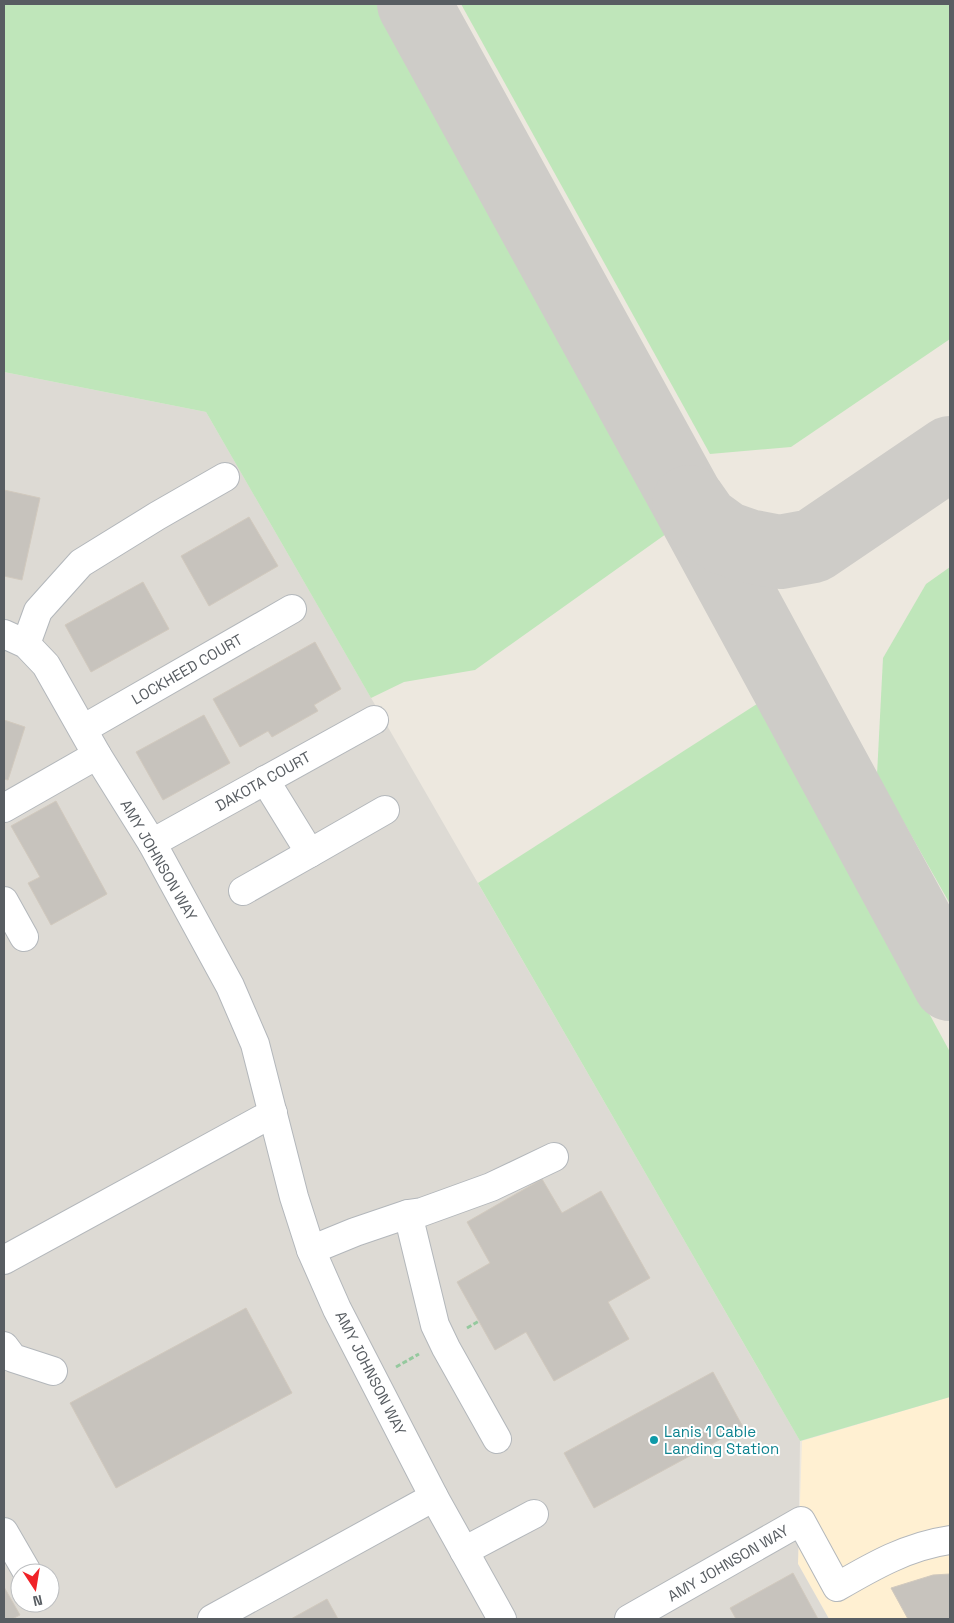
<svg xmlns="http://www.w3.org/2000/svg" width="954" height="1623" viewBox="0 0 954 1623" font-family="'Space Grotesk',sans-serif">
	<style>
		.commercial { fill: #fff0d2 }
		.industrial { fill: #dddad4; fill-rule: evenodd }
		.green { fill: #bfe6ba }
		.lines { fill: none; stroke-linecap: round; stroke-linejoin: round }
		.taxiway { stroke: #ceccc8; stroke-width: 74 }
		.building { fill: #c7c3bd; stroke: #d1c9be }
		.minor-casing { stroke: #b3b7bb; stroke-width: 30 }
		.path { stroke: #95c99e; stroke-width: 3; stroke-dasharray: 5 2.5; stroke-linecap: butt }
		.minor { stroke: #fff; stroke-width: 28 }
		.culture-dot { fill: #0f9aa8; stroke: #fff; stroke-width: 2 }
		.labels { text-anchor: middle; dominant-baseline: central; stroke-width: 4; stroke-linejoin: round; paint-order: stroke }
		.street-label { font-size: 15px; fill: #585d62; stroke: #fff }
		.culture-label { font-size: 15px; fill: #0d838f; stroke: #fff; text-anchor: start }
	</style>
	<rect width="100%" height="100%" fill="#ede8df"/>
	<polygon class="commercial" points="950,1397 950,1619 829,1619 798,1564 802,1441"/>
	<path class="industrial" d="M4 372 206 412 800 1441 798 1564 829 1619H4ZM20 1573H50V1603H20Z"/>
	<g class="green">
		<polygon points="4,4 379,4 673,529 475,670 404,682 371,698 206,412 4,372"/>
		<polygon points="461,4 950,4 950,339 791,447 710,454"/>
		<polygon points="950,567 950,904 877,775 883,658 926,584"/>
		<polygon points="760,702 950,1052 950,1397 800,1441 478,883"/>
	</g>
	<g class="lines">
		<g class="taxiway">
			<polyline points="414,4 685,496 950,984"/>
			<polyline points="689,502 703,522 725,538 748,546 780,552 813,546 950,453"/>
		</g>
	</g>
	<g class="building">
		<polygon points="4,490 40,498 22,580 4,576"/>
		<polygon points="249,517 278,566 209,606 181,556"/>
		<polygon points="143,582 169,629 91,672 65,625"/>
		<polygon points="315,642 341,689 314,705 318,711 272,737 268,731 240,747 213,699"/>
		<polygon points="204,715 230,763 163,800 136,752"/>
		<polygon points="4,720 25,727 8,780 4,779"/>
		<polygon points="56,801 107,894 51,925 28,883 40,877 11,826"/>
		<polygon points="542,1179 562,1213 601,1191 650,1278 608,1302 629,1339 554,1381 526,1332 495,1350 457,1282 490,1263 467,1222"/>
		<polygon points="246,1308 292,1393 116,1488 70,1403"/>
		<polygon points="713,1372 743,1427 594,1508 564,1453"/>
		<polygon points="793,1573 818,1619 736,1619 730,1608"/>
		<polygon points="950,1574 950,1619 908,1619 891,1588 933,1575"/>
		<polygon points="4,1587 20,1615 12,1619 4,1619"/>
		<polygon points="327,1599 338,1619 291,1619"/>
	</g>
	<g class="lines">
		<g class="minor-casing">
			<g id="minor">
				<polyline points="4,634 26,644 46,665 97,755 152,843 230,986 255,1044 294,1197 311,1250 337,1309 434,1497 502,1619"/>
				<polyline points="26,644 38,611 81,563 157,516 225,477"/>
				<polyline points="83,729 292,609"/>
				<polyline points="265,780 310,853 385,810"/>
				<polyline points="4,808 97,755"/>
				<polyline points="152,843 374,720"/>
				<polyline points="243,891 310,853"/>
				<polyline points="4,901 24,937"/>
				<polyline points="408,1214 435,1325 446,1348 497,1439"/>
				<polyline points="311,1250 355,1232 408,1214 422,1212 491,1187 554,1157"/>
				<polyline points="4,1260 273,1113"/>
				<polyline points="4,1346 13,1358 53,1371"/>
				<polyline points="4,1532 26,1570"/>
				<polyline points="464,1551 534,1514"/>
				<polyline points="212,1619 434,1497"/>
				<path d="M629 1619 801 1521 837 1587C873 1566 908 1546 950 1540"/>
			</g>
		</g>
		<g class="path">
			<polyline points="467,1328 479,1321"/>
			<polyline points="396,1367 419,1354"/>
		</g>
		<use href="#minor" class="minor"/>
	</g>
	<circle class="culture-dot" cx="654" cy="1440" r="5"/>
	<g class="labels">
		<g class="street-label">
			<text transform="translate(187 669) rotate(-30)">LOCKHEED COURT</text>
			<text transform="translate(263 781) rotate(-29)">DAKOTA COURT</text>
			<text transform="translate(159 860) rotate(60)">AMY JOHNSON WAY</text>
			<text transform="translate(371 1373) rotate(63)">AMY JOHNSON WAY</text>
			<text transform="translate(728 1563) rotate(-30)">AMY JOHNSON WAY</text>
		</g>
		<g class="culture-label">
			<text x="664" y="1431">Lanis 1 Cable<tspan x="664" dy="17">Landing Station</tspan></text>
		</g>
	</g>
	<rect width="954" height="1623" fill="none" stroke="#585d62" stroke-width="10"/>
	<g transform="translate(35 1588) rotate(168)"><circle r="24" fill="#ffffff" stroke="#bcbec0"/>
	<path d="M0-4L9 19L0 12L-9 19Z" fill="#f02227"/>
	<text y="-8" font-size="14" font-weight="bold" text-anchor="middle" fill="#585d62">N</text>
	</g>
</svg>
